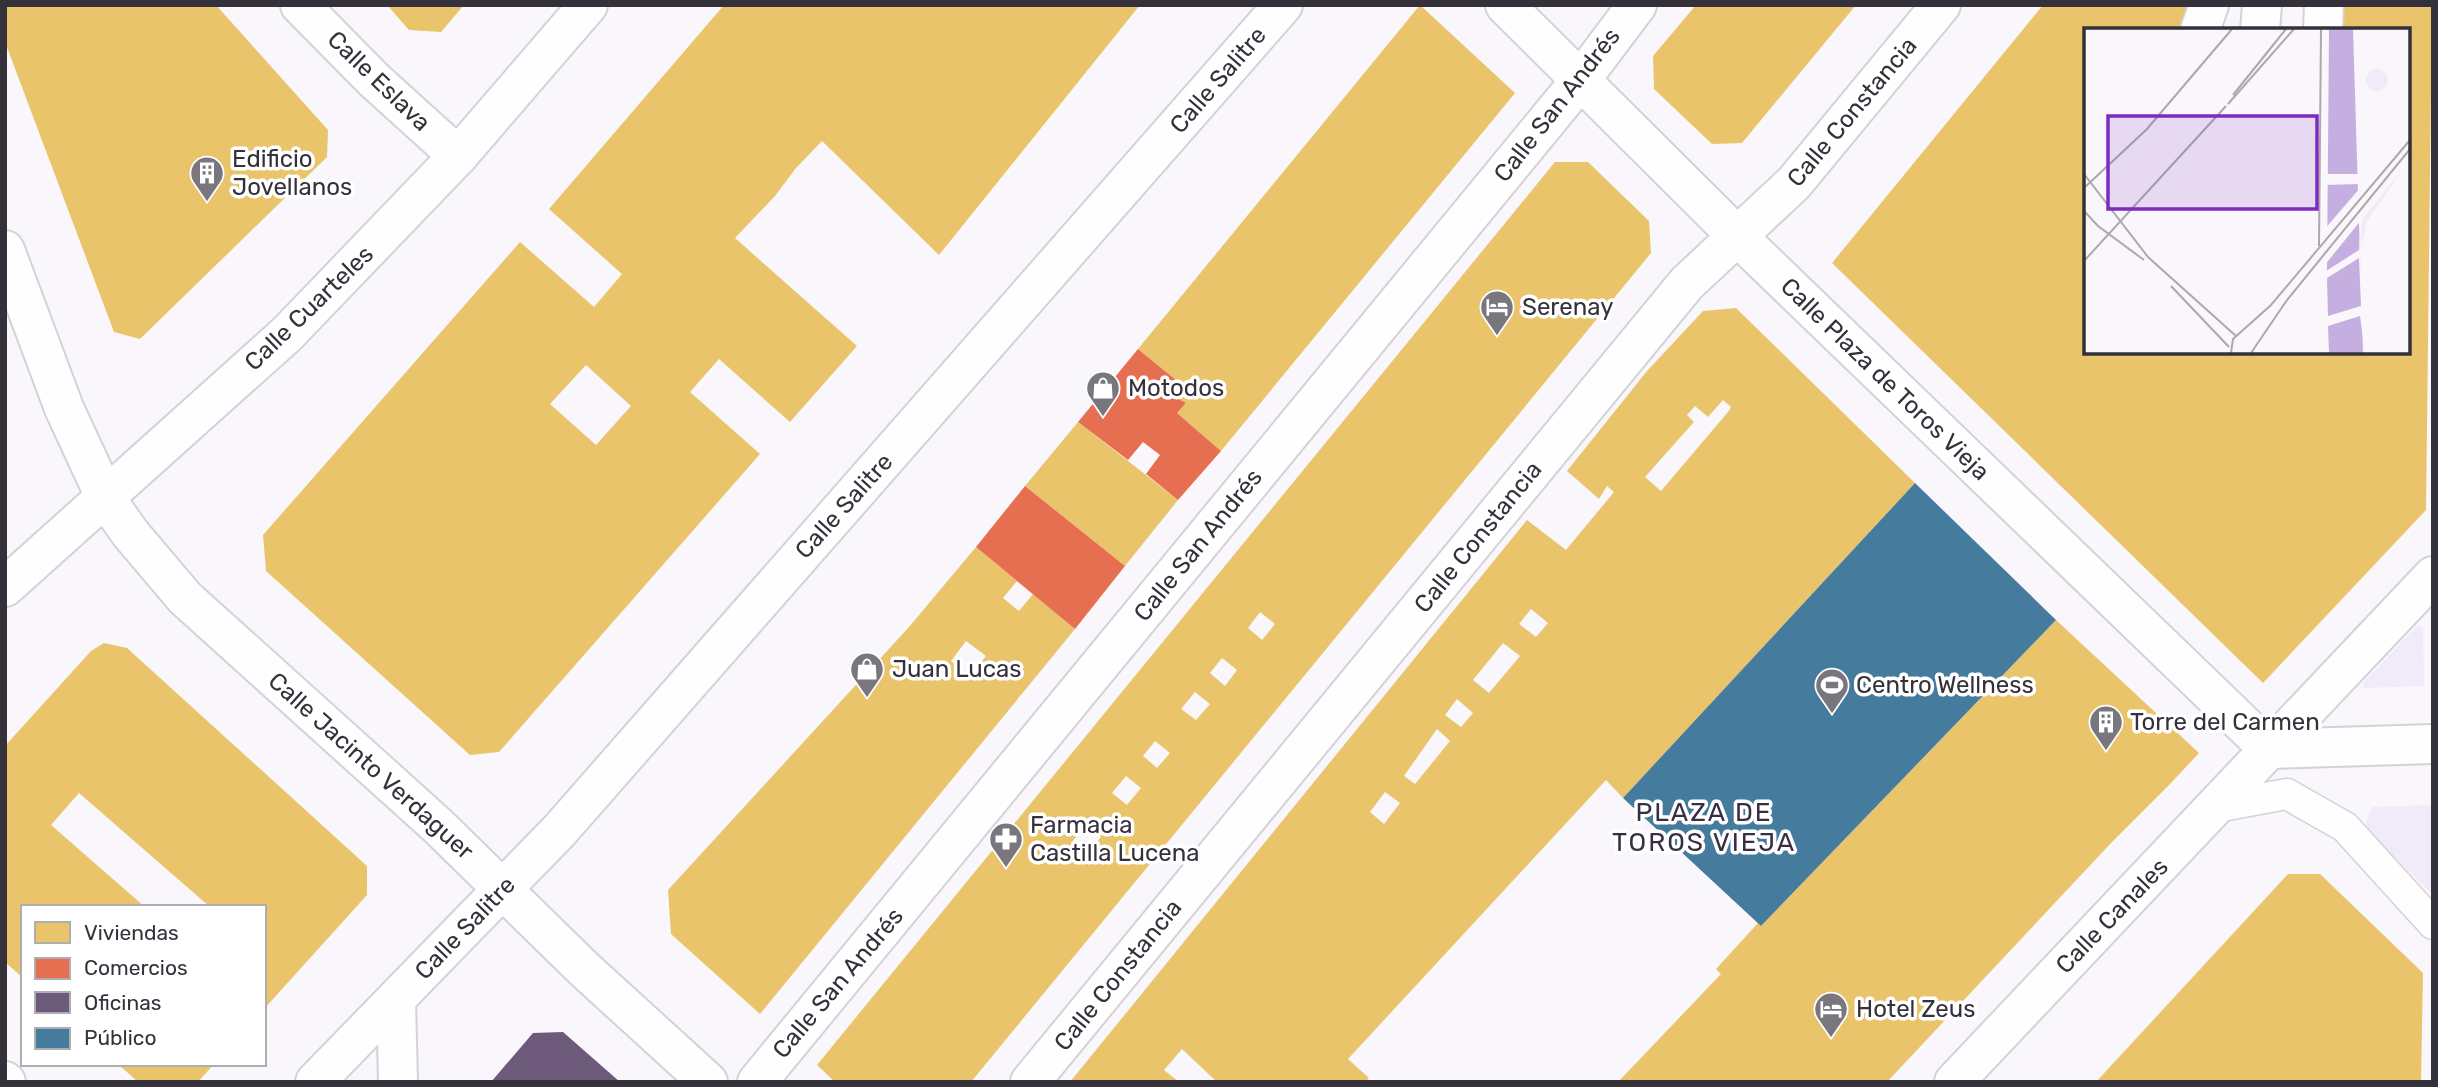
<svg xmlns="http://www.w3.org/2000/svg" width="2438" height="1087" viewBox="0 0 2438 1087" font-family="Rubik,sans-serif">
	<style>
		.green { fill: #f0eaf9 }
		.homes { fill: #e9c46a; fill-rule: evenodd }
		.shops { fill: #e76f51 }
		.offices { fill: #6d597a }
		.public { fill: #457b9d }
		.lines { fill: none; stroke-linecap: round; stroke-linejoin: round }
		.lane-casing { stroke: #d4d1d8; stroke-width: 33 }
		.street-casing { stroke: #d4d1d8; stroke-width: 42 }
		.secondary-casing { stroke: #d4d1d8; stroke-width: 42 }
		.primary-casing { stroke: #d4d1d8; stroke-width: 42 }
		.lane { stroke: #fefefe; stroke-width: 30 }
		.street { stroke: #fefefe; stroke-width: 38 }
		.secondary { stroke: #fefefe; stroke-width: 38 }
		.primary { stroke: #fefefe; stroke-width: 38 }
		.labels { text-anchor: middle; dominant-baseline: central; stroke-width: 7; stroke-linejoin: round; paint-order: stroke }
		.street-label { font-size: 24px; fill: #35313b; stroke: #fff }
		.poi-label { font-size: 24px; fill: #35313b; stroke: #fff; text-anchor: start }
		.neighbourhood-label { font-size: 26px; letter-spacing: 2px; fill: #392f45; stroke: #fff }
		.inset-road { fill: none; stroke: #aba8ae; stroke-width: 2 }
		.view { fill: #7b2cbf; fill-opacity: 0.15; stroke: #7b2cbf; stroke-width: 3.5 }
		.inset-edge { fill: none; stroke: #35313b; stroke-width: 3.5 }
	</style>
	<rect width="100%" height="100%" fill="#f9f7fb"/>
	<g class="green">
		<polygon points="2417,626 2423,627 2424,686 2364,688 2363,683"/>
		<polygon points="2433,805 2433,895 2364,827 2372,807"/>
	</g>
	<g class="homes">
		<polygon points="5,5 216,5 328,130 327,157 140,339 114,332 5,42"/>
		<polygon points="387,5 464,5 441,32 409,30"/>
		<path d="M724 5H1140L939 255 822 141 796 168 775 196 735 238 857 346 790 422 719 359 690 392 760 454 499 752 470 755 266 571 263 535 520 242 594 307 622 274 549 209ZM586 365 631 406 596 445 550 404Z"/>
		<polygon points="1420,5 1515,93 1221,451 1177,413 1186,403 1179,399 1187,389 1138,349"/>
		<polygon points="1696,5 1856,5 1742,143 1712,144 1654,89 1653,56"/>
		<polygon points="2043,5 2209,5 2200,30 2086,30 2086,352 2408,352 2408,30 2323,30 2324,5 2432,5 2426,510 2263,683 1832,263"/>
		<path d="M1555 162H1588L1649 221 1651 253 971 1082H835L817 1065ZM1260 612 1275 624 1262 640 1248 628ZM1222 658 1237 670 1225 686 1210 673ZM1195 692 1210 704 1196 720 1181 709ZM1155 741 1170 753 1157 768 1143 756ZM1126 776 1141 788 1127 805 1112 793ZM1086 824 1101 837 1087 853 1073 841Z"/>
		<path d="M1736 308 1915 483 1623 798 1606 780 1348 1059 1369 1078 1365 1082H1217L1182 1049 1164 1070 1179 1082H1070L1527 520 1566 550 1614 492 1607 486 1599 499 1567 471 1647 371 1703 311ZM1723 400 1731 407 1728 412 1661 491 1645 477 1694 422 1687 415 1695 406 1708 417ZM1531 609 1548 623 1536 637 1519 624ZM1503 643 1520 656 1489 693 1473 680ZM1457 699 1473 713 1461 727 1445 715ZM1437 729 1450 741 1415 784 1404 776ZM1385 792 1400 803 1384 824 1370 812Z"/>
		<polygon points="1078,422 1178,500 1125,566 1025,486"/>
		<path d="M976 547 1017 581 1003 598 1019 611 1033 594 1075 629 760 1014 671 934 668 890 909 627ZM966 641 986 656 970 676 951 661Z"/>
		<polygon points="2056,620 2199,753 2170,784 2112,842 1887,1082 1618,1082 1721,974 1716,969 1758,923 1761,926"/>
		<polygon points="104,643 127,648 367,866 367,895 264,1009 264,907 210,907 79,793 51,825 145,907 23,907 23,978 5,962 5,746 91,651"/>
		<polygon points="2288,874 2320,874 2423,973 2421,1082 2096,1082"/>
		<polygon points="118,1064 214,1064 198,1082 138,1082"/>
	</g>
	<g class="shops">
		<polygon points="1138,349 1187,389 1179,399 1186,403 1177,413 1221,451 1178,500 1146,474 1160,455 1143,442 1128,460 1078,422"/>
		<polygon points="1025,486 1125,566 1075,629 976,547"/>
	</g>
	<polygon class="offices" points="563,1032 620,1082 491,1082 533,1033"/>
	<polygon class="public" points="1915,483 2056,620 1761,926 1623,798"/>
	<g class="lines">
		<g class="lane-casing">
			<polyline id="lane" points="2216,807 2287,794 2345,827 2433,924"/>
		</g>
		<g class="street-casing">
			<g id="street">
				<polyline points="300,5 374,80 458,156"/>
				<polyline points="2200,30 2209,5"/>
				<polyline points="2260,30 2262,5"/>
				<polyline points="2323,30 2324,5"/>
				<polyline points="5,250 64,408 106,499 130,533 185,598 438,826 584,969 708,1082"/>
				<polyline points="396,999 398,1082"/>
				<polyline points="757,1082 1579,82 1637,5"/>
				<polyline points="1030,1082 1687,283 1794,183 1941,5"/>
				<polyline points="1954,1082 2433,576"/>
			</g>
		</g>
		<g class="secondary-casing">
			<g id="secondary">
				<polyline points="1505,5 1737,236 2269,749 2433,744"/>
				<polyline points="5,587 287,334 458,156 588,5"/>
				<polyline points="315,1082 560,830 1283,5"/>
			</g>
		</g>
		<g class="primary-casing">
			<polyline id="primary" points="5,1081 6,1082"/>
		</g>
		<use href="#lane" class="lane"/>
		<use href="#street" class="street"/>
		<use href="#secondary" class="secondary"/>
		<use href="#primary" class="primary"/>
	</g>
	<defs>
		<g id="building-pin" transform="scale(1.75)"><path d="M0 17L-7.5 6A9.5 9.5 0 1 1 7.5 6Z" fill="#7a767e" stroke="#fff"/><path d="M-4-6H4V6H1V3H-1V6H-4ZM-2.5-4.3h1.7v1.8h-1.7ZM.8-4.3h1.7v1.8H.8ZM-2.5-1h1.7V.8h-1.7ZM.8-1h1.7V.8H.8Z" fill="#fff"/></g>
		<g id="hotel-pin" transform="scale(1.75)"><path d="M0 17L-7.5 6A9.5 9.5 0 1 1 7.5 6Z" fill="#7a767e" stroke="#fff"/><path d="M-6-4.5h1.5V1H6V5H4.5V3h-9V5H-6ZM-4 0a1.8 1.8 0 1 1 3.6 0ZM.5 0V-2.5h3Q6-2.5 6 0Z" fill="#fff"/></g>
		<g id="shop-pin" transform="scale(1.75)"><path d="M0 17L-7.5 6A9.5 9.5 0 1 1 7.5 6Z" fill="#7a767e" stroke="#fff"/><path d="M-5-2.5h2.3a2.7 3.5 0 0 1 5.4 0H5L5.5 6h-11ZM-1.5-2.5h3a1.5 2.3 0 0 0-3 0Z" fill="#fff"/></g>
		<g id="stadium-pin" transform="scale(1.75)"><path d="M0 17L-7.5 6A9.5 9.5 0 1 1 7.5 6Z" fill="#7a767e" stroke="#fff"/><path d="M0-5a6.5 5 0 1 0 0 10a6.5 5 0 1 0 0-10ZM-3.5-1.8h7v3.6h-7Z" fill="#fff"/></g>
		<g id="pharmacy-pin" transform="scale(1.75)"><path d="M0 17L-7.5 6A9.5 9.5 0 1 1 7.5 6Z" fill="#7a767e" stroke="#fff"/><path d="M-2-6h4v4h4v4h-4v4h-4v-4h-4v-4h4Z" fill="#fff"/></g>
	</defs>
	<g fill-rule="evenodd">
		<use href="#building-pin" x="207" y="173"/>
		<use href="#hotel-pin" x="1497" y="307"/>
		<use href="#shop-pin" x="1103" y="388"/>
		<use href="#shop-pin" x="867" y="669"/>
		<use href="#stadium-pin" x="1832" y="685"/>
		<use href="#building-pin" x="2106" y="722"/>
		<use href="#pharmacy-pin" x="1006" y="839"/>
		<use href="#hotel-pin" x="1831" y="1009"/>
	</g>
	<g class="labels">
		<g class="street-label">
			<text transform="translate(1218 80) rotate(-49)">Calle Salitre</text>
			<text transform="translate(379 81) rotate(44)">Calle Eslava</text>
			<text transform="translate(1557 105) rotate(-52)">Calle San Andrés</text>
			<text transform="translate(1852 112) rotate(-50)">Calle Constancia</text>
			<text transform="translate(309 308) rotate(-44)">Calle Cuarteles</text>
			<text transform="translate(1885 379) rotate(44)">Calle Plaza de Toros Vieja</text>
			<text transform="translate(844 506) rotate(-48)">Calle Salitre</text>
			<text transform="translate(1478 537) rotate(-51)">Calle Constancia</text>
			<text transform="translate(1198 545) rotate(-51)">Calle San Andrés</text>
			<text transform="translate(371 766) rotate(42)">Calle Jacinto Verdaguer</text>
			<text transform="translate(2112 916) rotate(-46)">Calle Canales</text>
			<text transform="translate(465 928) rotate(-46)">Calle Salitre</text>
			<text transform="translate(1118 975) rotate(-51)">Calle Constancia</text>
			<text transform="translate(838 983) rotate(-50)">Calle San Andrés</text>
		</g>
		<g class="poi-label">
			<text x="232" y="159">Edificio<tspan x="232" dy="28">Jovellanos</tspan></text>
			<text x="1522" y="307">Serenay</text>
			<text x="1128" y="388">Motodos</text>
			<text x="892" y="669">Juan Lucas</text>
			<text x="1856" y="685">Centro Wellness</text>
			<text x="2130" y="722">Torre del Carmen</text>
			<text x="1030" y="825">Farmacia<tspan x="1030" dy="28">Castilla Lucena</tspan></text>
			<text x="1856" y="1009">Hotel Zeus</text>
		</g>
		<g class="neighbourhood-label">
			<text x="1704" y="812">PLAZA DE<tspan x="1704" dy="30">TOROS VIEJA</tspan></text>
		</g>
	</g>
	<g transform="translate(2084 28)">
		<rect width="326" height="326" fill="#f9f7fb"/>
		<path d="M282 52a11 11 0 1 1 22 0a11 11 0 1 1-22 0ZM320 140 283 193 277 220 278 191Z" fill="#f0eaf9"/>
		<path d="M245 1H269L279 325H245L243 317V251L239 253 243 242Z" fill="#c5aee0"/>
		<path d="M239 146H275V156L239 157ZM276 160 278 191 240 238 239 203ZM275 205 281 325 276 288 244 298 245 325H241L239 245 275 222ZM275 230 277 278 244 288 243 250Z" fill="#f9f7fb" fill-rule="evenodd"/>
		<path class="inset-road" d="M149 67 202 1M144 76 210 1M0 146 64 229 152 308M0 160 63 101 148 1M0 183 14 198 60 232M235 218 237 1M0 233 142 78M87 258 145 319M147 325 149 311 187 277 326 112M167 325 203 272 326 121"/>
		<path class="view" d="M24 88H233V181H24Z"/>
		<rect width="326" height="326" class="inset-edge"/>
	</g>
	<rect width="2438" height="1087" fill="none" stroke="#35313b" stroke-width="14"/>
	<rect x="21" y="905" width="245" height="161" fill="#ffffff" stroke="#aeadb1" stroke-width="2"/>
	<rect x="35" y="922" width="35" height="21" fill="#e9c46a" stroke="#aeadb1" stroke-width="2"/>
	<text x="84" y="940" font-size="21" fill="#35313b">Viviendas</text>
	<rect x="35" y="958" width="35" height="21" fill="#e76f51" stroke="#aeadb1" stroke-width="2"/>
	<text x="84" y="975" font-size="21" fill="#35313b">Comercios</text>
	<rect x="35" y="992" width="35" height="21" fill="#6d597a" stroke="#aeadb1" stroke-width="2"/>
	<text x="84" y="1010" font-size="21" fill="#35313b">Oficinas</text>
	<rect x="35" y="1028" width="35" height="21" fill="#457b9d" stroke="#aeadb1" stroke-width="2"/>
	<text x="84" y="1045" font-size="21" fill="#35313b">Público</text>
</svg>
